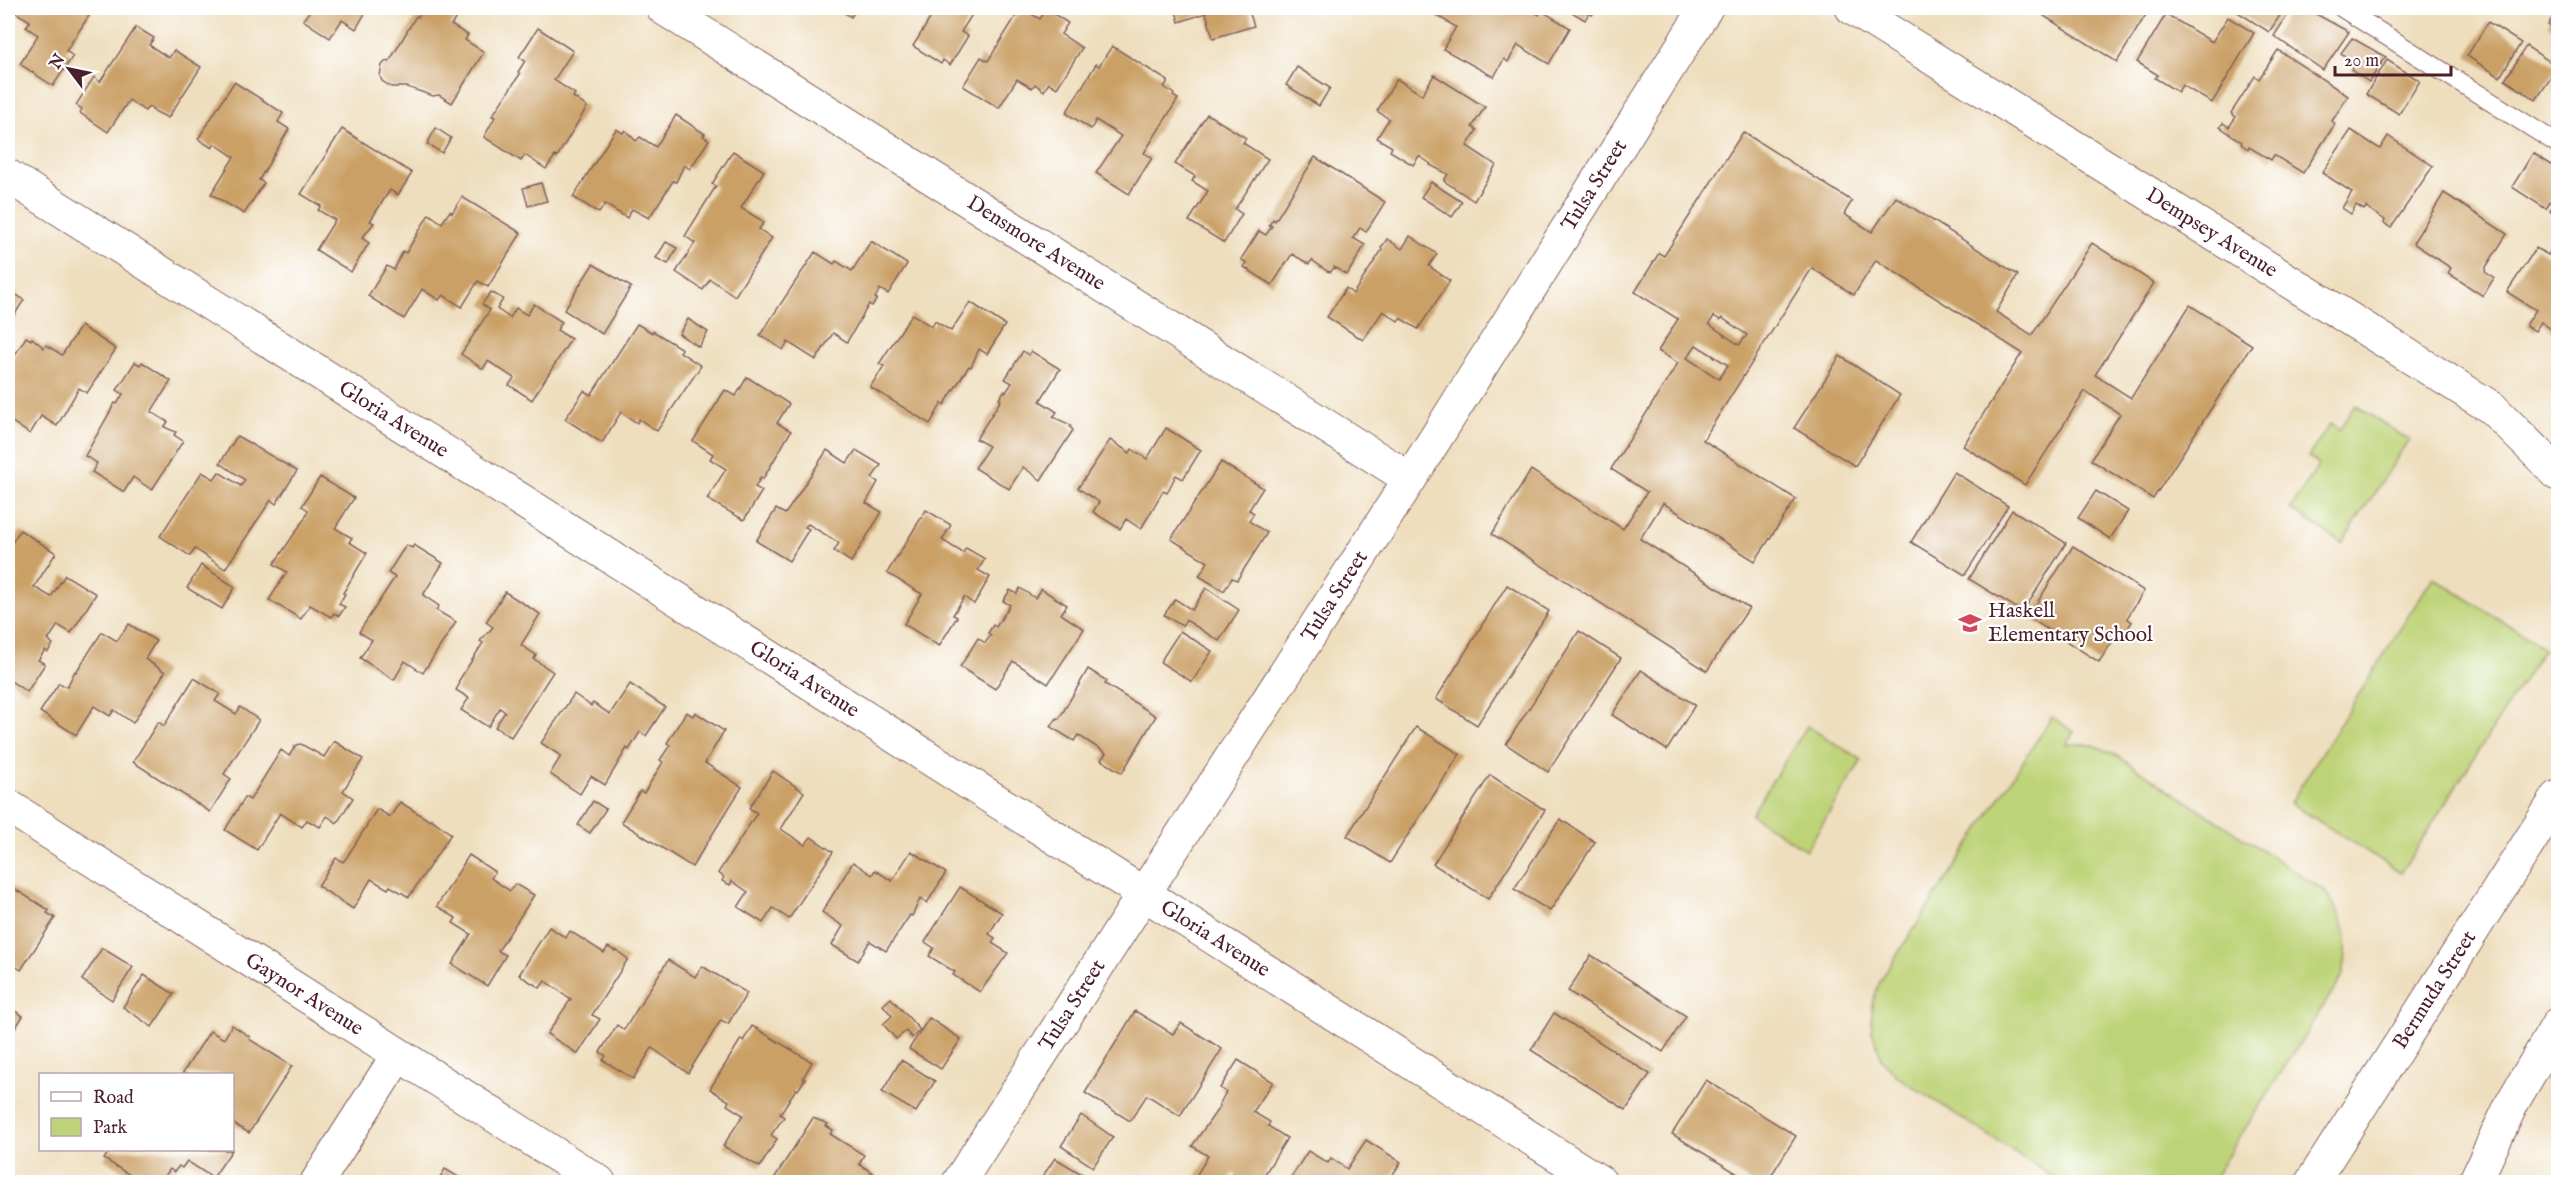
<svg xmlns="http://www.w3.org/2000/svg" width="2566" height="1190" viewBox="0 0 2566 1190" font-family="'IM FELL English',serif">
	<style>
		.green { fill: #bed377; stroke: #847951; stroke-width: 1.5 }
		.building { fill: #caa066; fill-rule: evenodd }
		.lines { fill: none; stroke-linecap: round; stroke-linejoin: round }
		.service-casing { stroke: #83625e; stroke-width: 20 }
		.minor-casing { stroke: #83625e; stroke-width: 35 }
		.tertiary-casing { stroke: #83625e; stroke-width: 35 }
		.motorway-casing { stroke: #83625e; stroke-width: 35 }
		.service { stroke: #fff; stroke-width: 18 }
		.minor { stroke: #fff; stroke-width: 33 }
		.tertiary { stroke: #fff; stroke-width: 33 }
		.motorway { stroke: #fff; stroke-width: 33 }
		.labels { text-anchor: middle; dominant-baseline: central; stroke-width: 4.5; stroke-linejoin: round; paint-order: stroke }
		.street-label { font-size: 21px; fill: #4a1f2b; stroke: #fff }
		.poi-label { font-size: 21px; fill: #4a1f2b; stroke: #fff; text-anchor: start }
	</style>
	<rect width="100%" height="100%" fill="#fff"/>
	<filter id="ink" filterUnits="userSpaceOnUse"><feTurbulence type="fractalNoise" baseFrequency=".0167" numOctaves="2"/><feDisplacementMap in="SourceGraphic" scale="12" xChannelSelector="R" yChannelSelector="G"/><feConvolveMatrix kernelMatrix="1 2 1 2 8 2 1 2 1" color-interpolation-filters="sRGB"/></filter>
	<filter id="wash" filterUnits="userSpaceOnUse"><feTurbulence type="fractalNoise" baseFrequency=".008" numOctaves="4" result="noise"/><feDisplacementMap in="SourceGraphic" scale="24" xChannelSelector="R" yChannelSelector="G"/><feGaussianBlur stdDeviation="1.35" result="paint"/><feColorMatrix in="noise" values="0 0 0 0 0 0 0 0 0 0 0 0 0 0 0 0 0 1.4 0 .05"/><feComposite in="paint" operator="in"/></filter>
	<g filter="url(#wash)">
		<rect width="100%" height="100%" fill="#eedebe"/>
		<g class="green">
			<polygon points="2355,405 2409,440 2342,543 2290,509 2319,464 2308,457 2330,424 2339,430"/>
			<polygon points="2433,577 2544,648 2401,873 2290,803"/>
			<path d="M2052 717 2074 732 2066 744 2094 745 2116 755 2324 890C2347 920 2351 941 2342 977L2211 1182H2061L1898 1077 1882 1060 1872 1031V1004L1880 981Z"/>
			<polygon points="1807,726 1862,760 1806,850 1751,815"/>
		</g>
		<g id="blocks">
			<g class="building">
				<polygon points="8,8 94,8 66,51 73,56 53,86 20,64 38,35 26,27 30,21"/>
				<polygon points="312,8 368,8 356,29 342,20 330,38 303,20"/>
				<polygon points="424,8 463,8 451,25 468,35 465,40 484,52 452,103 439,95 433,96 407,87 391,87 382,81 380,76 382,65 386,61 389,62 416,16 418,17"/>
				<polygon points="837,8 857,8 851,17"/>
				<polygon points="922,8 976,8 961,32 968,36 950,65 943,60 941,64 913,46 933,14"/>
				<polygon points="1021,8 1040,19 1046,9 1068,23 1061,34 1082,48 1057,88 1049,83 1044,91 1035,84 1032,88 1017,79 999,108 963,86 981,57 988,61"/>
				<polygon points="1175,8 1248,8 1254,26 1213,38 1206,13 1179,22"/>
				<polygon points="1438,8 1528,8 1539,15 1542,11 1570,28 1549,64 1518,45 1508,62 1504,59 1494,77 1443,49 1456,27 1434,14"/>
				<polygon points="1565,8 1597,8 1592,15 1589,13 1585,20"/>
				<polygon points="2049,8 2150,8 2117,62 2044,16"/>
				<polygon points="2238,8 2285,8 2269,32 2236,11"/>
				<polygon points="2292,8 2305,8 2349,32 2323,70 2274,36"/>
				<polygon points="2558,8 2558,31 2548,25"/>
				<polygon points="2166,14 2212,42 2228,17 2254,33 2212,103 2182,85 2178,92 2155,78 2158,75 2137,62"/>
				<polygon points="2488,22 2521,43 2500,77 2467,56"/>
				<polygon points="136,27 154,38 149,45 169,58 174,50 201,67 168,118 152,110 153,109 149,106 145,111 129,100 108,132 80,113 82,109 76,105 94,77 100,82"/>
				<polygon points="538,28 573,51 554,80 575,94 573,97 587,107 557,157 555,156 546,169 525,155 521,161 484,137 495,117 492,116 520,74 518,72 525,61 519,57"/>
				<polygon points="2352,38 2386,57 2369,82 2351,70 2355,63 2341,53"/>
				<polygon points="1112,46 1168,81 1164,87 1174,94 1173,96 1178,99 1144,153 1152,158 1129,194 1096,173 1121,136 1096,120 1091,129 1066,113 1096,64 1099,66"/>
				<polygon points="2526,46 2558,67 2536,100 2505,80"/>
				<polygon points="2278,50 2348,96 2332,121 2335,124 2303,173 2274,155 2271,160 2249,147 2248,149 2241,144 2242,142 2220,127 2223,123 2229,127 2236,117 2231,113 2255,76 2259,79"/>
				<polygon points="2387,60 2420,81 2399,114 2366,94"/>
				<polygon points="1297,67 1330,88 1319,106 1286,85"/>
				<polygon points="1434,75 1485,107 1472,127 1477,130 1467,146 1496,165 1474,201 1444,181 1448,174 1430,165 1431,164 1419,156 1413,165 1390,151 1392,147 1377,138 1389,119 1377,111 1397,79 1422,95"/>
				<polygon points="234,82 283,113 278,122 289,129 259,180 264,183 244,214 211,194 234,157 215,144 212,148 198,139"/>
				<polygon points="1207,114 1246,138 1243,143 1268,159 1235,209 1242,214 1224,243 1189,221 1208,191 1192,181 1195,176 1175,164"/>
				<polygon points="676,115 705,134 703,136 709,140 690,169 684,165 676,182 673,181 649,218 632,209 627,218 605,204 599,213 573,197 616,129 623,133 625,130 636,141 640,137 656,147"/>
				<polygon points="436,128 451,138 442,153 427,144"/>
				<polygon points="342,129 412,173 398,195 390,190 370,221 374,223 362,238 369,243 351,272 316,250 335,220 318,210 321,206 301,194"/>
				<polygon points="2351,130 2380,149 2388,136 2433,166 2391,228 2384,223 2385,220 2366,207 2364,210 2356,205 2351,214 2342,208 2352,192 2322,173"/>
				<path d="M1743 132 1852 201 1844 214 1872 232 1896 197 2018 275 1996 312 2032 335 2092 243 2154 283 2095 375 2131 398 2190 305 2252 345 2153 499 2091 460 2120 414 2085 391 2025 485 1963 446 2022 353 1876 260 1854 295 1812 268 1703 440 1796 499 1755 561 1663 503 1640 539 1749 608 1707 671 1492 534 1531 470 1623 529 1647 492 1611 469 1678 363 1658 351 1678 319 1635 292 1659 253 1664 256ZM1714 316 1720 320 1722 318 1747 335 1739 345 1709 324ZM1696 345 1728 365 1719 379 1687 358Z"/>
				<polygon points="733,151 764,171 741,208 764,222 759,229 772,238 735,296 710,279 703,290 676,272 695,243 685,236 716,186 712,184"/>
				<polygon points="2533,153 2558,169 2558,189 2546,209 2512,187"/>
				<polygon points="1315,157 1385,202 1366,232 1360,228 1353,238 1365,245 1347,275 1334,267 1331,272 1327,271 1312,260 1309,264 1292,254 1272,285 1244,267 1247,263 1241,259 1259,231 1266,235 1272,226 1269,225 1273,219 1275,221"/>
				<polygon points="1431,182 1462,202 1452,217 1421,197"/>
				<polygon points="541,183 547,201 528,206 523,188"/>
				<polygon points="2444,193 2507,234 2486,267 2485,272 2494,278 2483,296 2448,273 2451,268 2413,243"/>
				<polygon points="462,197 521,233 488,287 478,281 462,307 443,295 439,300 422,289 404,319 368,296 387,266 394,270 403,251 406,253 429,214 442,223 450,211 452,213"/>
				<polygon points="2558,198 2558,217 2550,211"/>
				<polygon points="1410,236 1437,254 1429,266 1450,281 1418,329 1400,318 1398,321 1383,311 1363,340 1327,317 1346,288 1353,294 1382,250 1381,248 1387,239 1402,249"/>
				<polygon points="2558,238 2558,334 2541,322 2535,331 2526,325 2536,310 2507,292 2536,248 2548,255"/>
				<polygon points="871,241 907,264 888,294 880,289 875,298 877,299 872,306 869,304 847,342 833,333 816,360 788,342 783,350 760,335 815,252 834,264 836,261 852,271"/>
				<polygon points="666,242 677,248 668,264 656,258"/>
				<polygon points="593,264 631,287 602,334 564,310"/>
				<polygon points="8,289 24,300 8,325"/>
				<polygon points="491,292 503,299 497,309 510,318 516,308 527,315 534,304 562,322 557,330 571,339 532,400 509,385 514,378 488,361 483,369 461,354 490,310 482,304"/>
				<polygon points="970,302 1005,325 987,354 979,349 971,367 969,366 944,405 942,403 930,424 870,387 884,366 879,364 912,314 932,327 935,321 951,331"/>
				<polygon points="688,319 708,332 699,347 679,334"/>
				<polygon points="637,324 652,333 653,331 682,349 680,352 701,366 657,431 639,419 637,423 621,412 602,443 565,419 584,391 591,395 595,389"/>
				<polygon points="81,326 116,349 87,393 79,388 57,426 41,416 30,434 8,419 8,366 26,337 31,340 32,338 44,348 46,345 62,355"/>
				<polygon points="1023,351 1029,355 1031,351 1060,369 1040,401 1057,412 1053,417 1071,425 1070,427 1073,430 1041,480 1023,467 1009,489 975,468 989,446 976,439 1001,400 999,399 1004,391 1006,392 1012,383 1005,379"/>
				<polygon points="1840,356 1900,395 1855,466 1794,428"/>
				<polygon points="135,362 140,365 142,362 171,381 151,412 168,422 164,427 176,432 174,435 183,441 152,490 133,477 124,492 92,472 97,463 85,456 115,403 117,404 123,394 117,390"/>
				<polygon points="747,377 789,404 777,423 791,431 763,479 761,477 755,487 762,491 744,520 707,499 726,469 710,459 713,454 693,441 725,390 736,396"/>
				<polygon points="1166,428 1201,450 1183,479 1176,475 1167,493 1163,491 1141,529 1126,519 1120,529 1093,512 1099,502 1078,488 1110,440 1130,453 1132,449 1147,459"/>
				<polygon points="237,436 297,471 276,504 271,500 225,569 195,549 190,556 160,536 202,472 214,479 219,472 241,486 245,480 220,463"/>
				<polygon points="827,450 847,463 856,450 881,465 872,478 878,482 866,503 882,512 851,562 834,551 839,543 808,524 805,527 809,529 789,561 756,541 776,509 785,514 790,507"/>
				<polygon points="1221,462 1263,488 1249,510 1254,513 1249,521 1267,533 1237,580 1232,578 1224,591 1199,576 1208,562 1171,539"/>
				<polygon points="1954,472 2008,506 1965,575 1911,542"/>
				<polygon points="320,477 354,498 335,528 352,538 349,542 367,553 343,593 345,594 339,604 345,607 339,616 334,613 331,617 310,605 301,619 269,600 287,572 274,564 305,518 308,510 302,506"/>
				<polygon points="2096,491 2128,511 2110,539 2078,518"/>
				<polygon points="926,510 951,525 942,540 963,553 966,548 985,559 978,570 990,577 974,604 964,597 953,615 957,617 939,646 904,624 922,594 887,573"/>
				<polygon points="2012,510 2066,543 2023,612 1969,579"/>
				<polygon points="20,530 56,553 34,587 51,597 65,575 96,594 71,633 58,625 48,640 53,644 48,652 45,650 38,660 45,664 27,692 8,679 8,645 11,640 8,638 8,549"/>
				<polygon points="406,545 412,548 414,545 443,563 423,595 439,606 436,610 456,622 423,673 405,661 394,680 360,658 372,640 359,632 395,577 388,573"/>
				<polygon points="2073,546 2144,591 2127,618 2132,622 2124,634 2119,631 2099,662 2028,617"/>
				<polygon points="201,565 235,587 222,609 187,588"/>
				<polygon points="1507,585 1549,611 1477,725 1436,699"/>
				<polygon points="1020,588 1035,598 1041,589 1067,605 1061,614 1084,629 1048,684 1013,661 995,689 960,667 978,638 985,643 991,635 988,633 993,625 996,627 1010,605 1003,601 1010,590 1017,594"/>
				<polygon points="1206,588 1239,610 1219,641 1186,620 1182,626 1164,615 1175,599 1192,610"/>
				<polygon points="505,592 540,614 521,645 536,655 534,659 553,672 511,737 495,727 505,712 500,708 488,727 461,710 469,698 456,690 460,683 458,682 483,643 480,641 493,627 486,622"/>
				<polygon points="129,624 156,641 145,659 165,672 133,723 114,710 110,716 94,706 76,735 40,712 59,683 67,687 75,671 76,672 102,632 117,641"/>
				<polygon points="1180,631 1212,651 1192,682 1160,662"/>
				<polygon points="1579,631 1621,658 1548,772 1506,744"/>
				<polygon points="1088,669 1107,681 1105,684 1156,716 1122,773 1101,760 1106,753 1078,735 1074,741 1051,727 1057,718 1059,719"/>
				<polygon points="1641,670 1695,705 1667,750 1612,715"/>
				<polygon points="194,678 220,694 215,701 236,714 240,707 259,720 224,774 231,779 210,812 133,762 158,722 164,726"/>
				<polygon points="630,684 665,707 646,736 640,732 629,750 627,748 605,785 591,776 580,794 550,774 561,756 541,743 574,694 591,706 593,703 610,714"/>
				<polygon points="686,712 693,716 695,712 724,731 705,763 742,787 692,867 621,822 640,791 644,793 663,762 660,760 670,745 667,743"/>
				<polygon points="1416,727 1460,754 1390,863 1347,836"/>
				<polygon points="334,741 363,759 343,791 353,798 337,823 327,816 320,827 307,820 302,827 280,813 257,850 225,830 245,797 250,800 281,750 289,756 296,745 301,744 324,757"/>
				<polygon points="773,771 804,792 781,829 805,845 811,837 833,852 789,919 773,908 763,923 738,907 748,892 732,881 730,885 722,881 724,877 718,873 757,813 749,808"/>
				<polygon points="1490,775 1545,810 1488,899 1433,864"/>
				<polygon points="593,801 606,809 590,833 578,825"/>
				<polygon points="400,802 430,821 431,819 451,834 409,897 390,886 388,889 371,879 353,909 318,886 336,858 343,862 347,857 377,809 390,817"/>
				<polygon points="1560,819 1595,842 1550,911 1514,889"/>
				<polygon points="911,851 946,873 927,903 920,899 912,916 910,915 886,951 870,941 858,961 832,945 843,926 822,912 853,862 872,875 875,870 892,881"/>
				<polygon points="469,855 495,872 491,878 510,891 515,884 534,895 498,951 506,955 487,986 452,964 471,934 453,923 456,918 437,906"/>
				<polygon points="8,885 49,910 47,913 55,918 21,970 8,961"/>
				<polygon points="960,887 1002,913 989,934 995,938 992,943 1008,953 980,992 953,975 955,972 929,956 934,948 925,942"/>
				<polygon points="549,927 566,938 570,931 604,953 608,947 615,951 616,950 628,959 592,1015 600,1019 578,1054 547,1034 571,999 545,981 540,988 519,975"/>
				<polygon points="102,948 133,967 112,1000 82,980"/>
				<polygon points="1591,955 1686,1016 1663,1052 1568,991"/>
				<polygon points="668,960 695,977 702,966 747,993 728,1024 721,1020 688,1073 652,1048 633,1079 603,1060 606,1056 600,1052 617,1025 624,1030"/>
				<polygon points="144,975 174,994 152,1027 123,1007"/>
				<polygon points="891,998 920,1030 912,1038 906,1031 896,1039 883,1024 892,1016 883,1005"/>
				<polygon points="8,1007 23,1016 11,1035 8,1032"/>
				<polygon points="1135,1011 1173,1034 1181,1023 1222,1049 1180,1116 1147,1095 1130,1121 1085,1093"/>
				<polygon points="1554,1013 1650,1074 1626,1110 1531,1050"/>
				<polygon points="929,1018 961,1039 941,1069 909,1049"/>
				<polygon points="232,1025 250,1037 249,1039 292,1066 249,1133 232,1123 232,1074 182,1074 210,1031 224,1039"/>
				<polygon points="752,1026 812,1062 803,1078 805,1079 798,1090 796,1089 780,1114 784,1117 771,1135 777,1139 760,1167 723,1146 743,1115 727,1105 729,1101 710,1089 741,1039 743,1041"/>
				<polygon points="901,1060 935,1081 916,1112 882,1092"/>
				<polygon points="1238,1060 1273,1082 1253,1112 1270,1122 1268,1126 1287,1138 1260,1182 1248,1182 1233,1173 1227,1182 1206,1182 1196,1176 1208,1156 1192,1146 1220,1106 1219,1105 1226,1092 1220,1088"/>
				<polygon points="1706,1080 1796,1136 1767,1182 1751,1182 1672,1134"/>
				<polygon points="1081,1115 1113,1137 1093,1167 1061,1146"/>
				<polygon points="813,1118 828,1124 826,1126 833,1130 830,1134 864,1155 859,1164 876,1175 872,1182 777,1182 773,1180"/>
				<polygon points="1366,1140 1401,1162 1388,1182 1288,1182 1308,1151 1328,1163 1331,1158 1347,1169"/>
				<polygon points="110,1150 232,1150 213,1178 187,1161 182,1168 179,1166 174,1172 170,1169 161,1182 141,1182 104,1159"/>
				<polygon points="1055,1158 1095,1182 1039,1182"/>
				<polygon points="445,1169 467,1182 437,1182"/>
			</g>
		</g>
	</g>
	<g filter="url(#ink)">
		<use href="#blocks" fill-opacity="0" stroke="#83625e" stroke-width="1.5"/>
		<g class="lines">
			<g class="service-casing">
				<polyline id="service" points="2342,8 2558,144"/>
			</g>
			<g class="minor-casing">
				<g id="minor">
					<path id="s1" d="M663 8 1410 479"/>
					<path id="s2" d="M1852 8 2492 408 2558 474"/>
					<path id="s3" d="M8 176 1600 1182"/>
					<polyline points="317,1182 398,1055"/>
					<path id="s4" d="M2312 1182 2558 797"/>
				</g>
			</g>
			<g class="tertiary-casing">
				<g id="tertiary">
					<path id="s5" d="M8 806 599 1182"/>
					<path id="s6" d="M959 1182 1410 479 1706 8"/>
				</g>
			</g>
			<g class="motorway-casing">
				<polyline id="motorway" points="2475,1182 2512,1103 2558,1024"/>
			</g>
			<use href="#service" class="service"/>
			<use href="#minor" class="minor"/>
			<use href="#tertiary" class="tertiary"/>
			<use href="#motorway" class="motorway"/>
		</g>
	</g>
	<defs>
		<g id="school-bare" transform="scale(1.8)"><path d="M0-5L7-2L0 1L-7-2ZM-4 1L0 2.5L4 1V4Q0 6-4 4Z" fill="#d1495b" stroke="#fff" stroke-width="2.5" paint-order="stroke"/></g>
	</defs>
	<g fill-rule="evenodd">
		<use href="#school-bare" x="1970" y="623"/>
	</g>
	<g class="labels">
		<g class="street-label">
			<text stroke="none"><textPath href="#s6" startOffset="1182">Tulsa Street</textPath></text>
			<text stroke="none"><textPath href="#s2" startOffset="424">Dempsey Avenue</textPath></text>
			<text stroke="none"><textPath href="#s1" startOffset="441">Densmore Avenue</textPath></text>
			<text stroke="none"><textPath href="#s3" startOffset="456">Gloria Avenue</textPath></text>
			<text stroke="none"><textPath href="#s6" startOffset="696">Tulsa Street</textPath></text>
			<text stroke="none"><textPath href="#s3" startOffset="942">Gloria Avenue</textPath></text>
			<text stroke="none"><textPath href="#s3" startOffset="1428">Gloria Avenue</textPath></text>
			<text stroke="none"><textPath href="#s4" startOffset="228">Bermuda Street</textPath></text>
			<text stroke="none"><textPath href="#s5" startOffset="351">Gaynor Avenue</textPath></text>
			<text stroke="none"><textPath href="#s6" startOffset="210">Tulsa Street</textPath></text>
		</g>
		<g class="poi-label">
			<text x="1988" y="611">Haskell<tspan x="1988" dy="24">Elementary School</tspan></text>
		</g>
	</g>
	<rect width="2566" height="1190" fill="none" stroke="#fff" stroke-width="30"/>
	<rect x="39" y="1073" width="195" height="78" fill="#ffffff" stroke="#b7a5aa" stroke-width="1.5"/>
	<rect x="51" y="1092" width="30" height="9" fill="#ffffff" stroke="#b7a5aa" stroke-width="1.5"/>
	<text x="93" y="1103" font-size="18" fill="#4a1f2b">Road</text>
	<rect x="51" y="1118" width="30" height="18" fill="#bed377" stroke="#b7a5aa" stroke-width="1.5"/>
	<text x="93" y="1133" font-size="18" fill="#4a1f2b">Park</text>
	<g transform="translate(69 69) rotate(302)" stroke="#ffffff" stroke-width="4.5" paint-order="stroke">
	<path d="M0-4.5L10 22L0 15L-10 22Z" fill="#4a1f2b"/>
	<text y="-9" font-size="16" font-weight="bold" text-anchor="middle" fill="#4a1f2b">N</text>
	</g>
	<path d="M2335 66v9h116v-9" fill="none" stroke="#4a1f2b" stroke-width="3"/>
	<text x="2344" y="66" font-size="18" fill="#4a1f2b" stroke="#ffffff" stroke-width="4.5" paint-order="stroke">20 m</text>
</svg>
